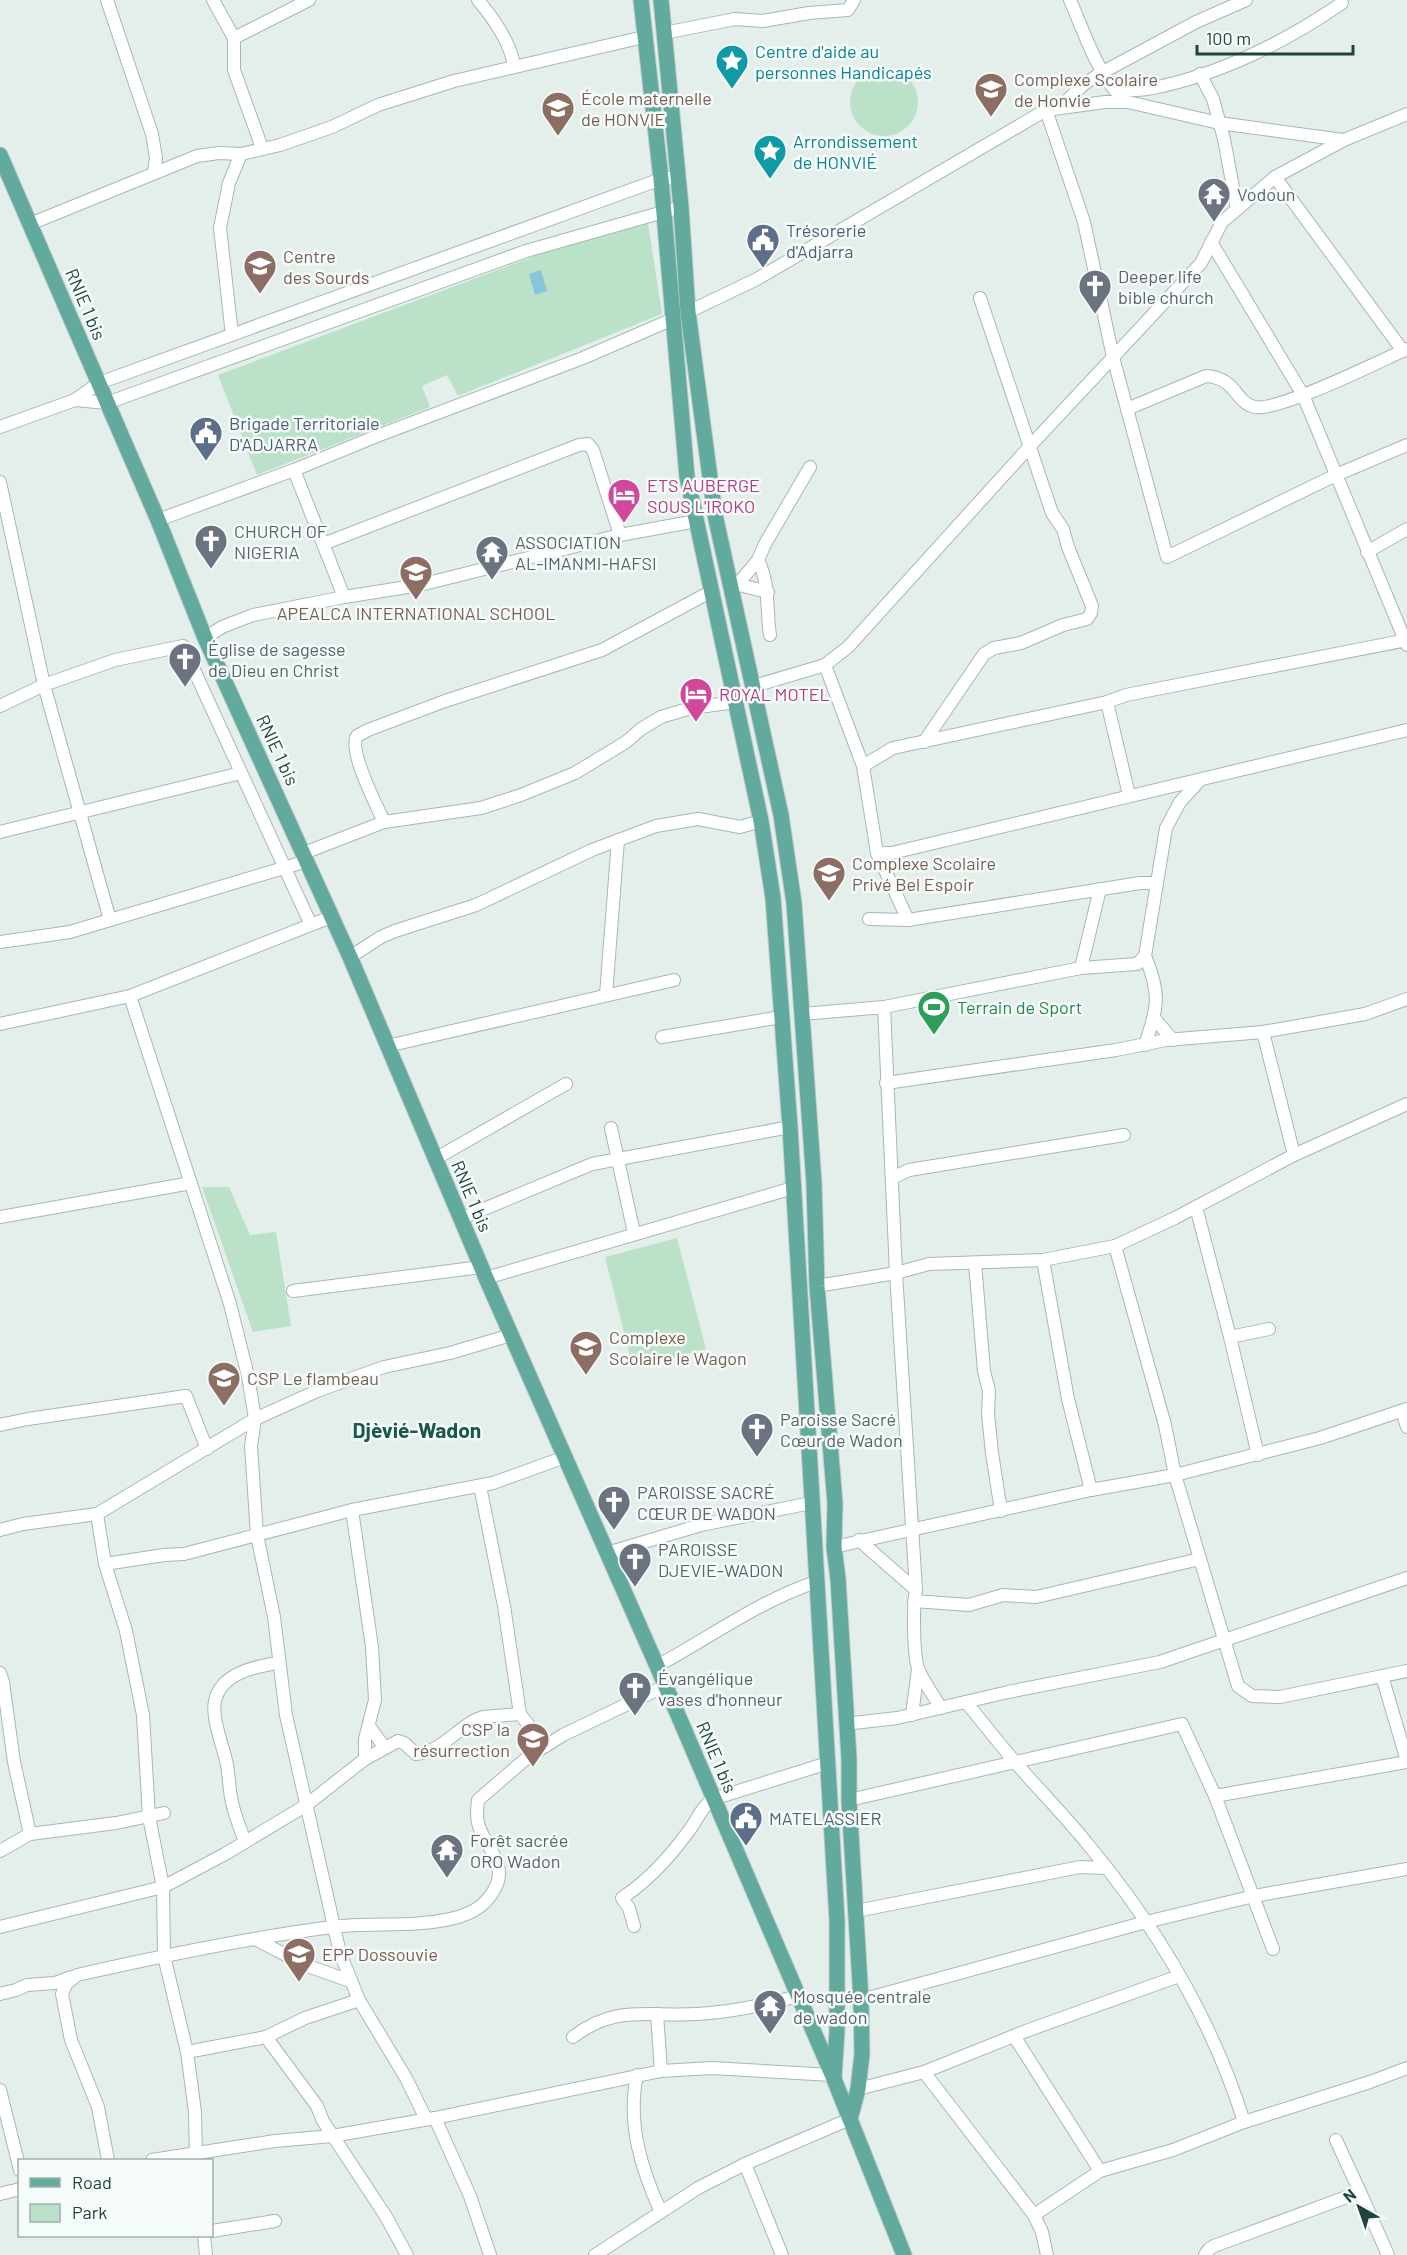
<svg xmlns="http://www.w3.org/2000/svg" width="1407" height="2255" viewBox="0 0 1407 2255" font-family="Barlow,sans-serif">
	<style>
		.green { fill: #bbe2c9 }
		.water { fill: #86c5da }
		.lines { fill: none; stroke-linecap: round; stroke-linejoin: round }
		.minor-casing { stroke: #a6b8b3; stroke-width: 14 }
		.major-casing { stroke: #c1cac9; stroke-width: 17 }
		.minor { stroke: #fff; stroke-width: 12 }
		.major { stroke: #63aa9e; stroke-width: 15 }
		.labels { text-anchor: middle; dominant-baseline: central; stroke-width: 5; stroke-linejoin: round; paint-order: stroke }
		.culture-label { font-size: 18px; fill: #0d838f; stroke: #f5fbf8; text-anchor: start }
		.education-label { font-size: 18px; fill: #785e54; stroke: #f5fbf8; text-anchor: start }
		.worship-label { font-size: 18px; fill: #5b616d; stroke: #f5fbf8; text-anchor: start }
		.service-label { font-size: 18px; fill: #4e5e75; stroke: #f5fbf8; text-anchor: start }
		.street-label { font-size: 18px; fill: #21433d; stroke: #f5fbf8 }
		.hotel-label { font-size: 18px; fill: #b23c85; stroke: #f5fbf8; text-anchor: start }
		.leisure-label { font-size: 18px; fill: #27864d; stroke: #f5fbf8; text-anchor: start }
		.quarter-label { font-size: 21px; font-weight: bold; fill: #1a584f; stroke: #f5fbf8 }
	</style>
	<rect width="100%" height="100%" fill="#e4efeb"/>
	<g class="green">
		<circle cx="884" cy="102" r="34"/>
		<polygon points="648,223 662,314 458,396 447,375 422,386 430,407 257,475 218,375 540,254"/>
		<polygon points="202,1187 229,1187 250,1235 276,1232 291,1326 253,1332"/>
		<polygon points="677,1238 706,1349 633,1368 605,1257"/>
	</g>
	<polygon class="water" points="541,270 547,291 535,295 529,274"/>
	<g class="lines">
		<g class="minor-casing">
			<g id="minor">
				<polyline points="107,0 152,134 156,158 154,173"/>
				<polyline points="213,0 234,38 234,70 262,148"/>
				<path d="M478 0C493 18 511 43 514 66"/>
				<path d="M1070 0C1082 27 1099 78 1121 96"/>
				<polyline points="664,33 735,19 763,21 809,13 848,10 854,0"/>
				<polyline points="234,38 309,0"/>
				<polyline points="1200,74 1213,99 1224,139 1237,209"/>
				<path d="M1116 91C1128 90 1141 91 1153 88 1219 75 1287 41 1342 3"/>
				<polyline points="1059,108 1084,84 1103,72 1196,22 1246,0"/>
				<polyline points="1046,110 1084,222 1113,357 1167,557 1336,475 1407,445"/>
				<polyline points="1275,177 1403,351"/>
				<polyline points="30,224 197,156 219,153 241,154 280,145 332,127 378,105 454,81 644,37"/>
				<polyline points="1211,242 1303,395 1407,645"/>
				<polyline points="688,312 757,279 1046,110 1105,102 1128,102 1219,123 1343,140"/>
				<polyline points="232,335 220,228 229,183 241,154"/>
				<polyline points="75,400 107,403 526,251 681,207"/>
				<path d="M1127 409 1206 376C1237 378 1235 403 1255 407 1278 412 1380 361 1407 349"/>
				<polyline points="0,427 75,400 99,383 661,179 678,177"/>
				<polyline points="294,470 344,597"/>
				<polyline points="0,482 44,685 110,920"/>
				<polyline points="158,520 294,470 377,436 583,358 673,319"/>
				<polyline points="323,544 579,445 588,444 593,450 620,535"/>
				<polyline points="1367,552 1407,529"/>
				<path d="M758 560C770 584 766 609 770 635"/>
				<polyline points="739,585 768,592"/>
				<polyline points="732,591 758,560 765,544 810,467"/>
				<polyline points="205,638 222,627 253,615 344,597 420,585 620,535 696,521"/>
				<polyline points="825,665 863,766 877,853 908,920"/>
				<polyline points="754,686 825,665 848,647 1031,445 1201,263 1222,222 1275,177 1344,140 1407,114"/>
				<polyline points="1107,702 1129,795"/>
				<polyline points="0,706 44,685 115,660 183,646 311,925"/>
				<polyline points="924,742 984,654 994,648 1021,643 1063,625 1087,619 1091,613 1092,606 1068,547 1063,529 1052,513 980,298"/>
				<polyline points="863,766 893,748 1107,702 1126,695 1407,640"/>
				<path d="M384 822C377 806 348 751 357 736L368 730 445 701 602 650 712 591"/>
				<polyline points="0,832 241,773"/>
				<polyline points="304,853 384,822 481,808 521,795 575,773 626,742 641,729 661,717 691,708 736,702"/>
				<polyline points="877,853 892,853 1407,730"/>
				<polyline points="869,919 908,920 1140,883 1157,883 1166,828 1180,802 1200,780"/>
				<polyline points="0,942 70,932 307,861"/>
				<path d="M1145 956C1161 994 1158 1007 1145 1045"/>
				<polyline points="350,957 381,937 395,931 476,905 592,850 656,826 698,819 740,827 761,821"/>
				<polyline points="1081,968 1100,889"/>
				<polyline points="606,995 618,840"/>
				<polyline points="130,996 230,1304 248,1376 255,1419 251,1446 257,1535 274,1617 286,1715 340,1953 359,2000 406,2078 426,2119"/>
				<polyline points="884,1007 1081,968 1137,964 1145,956 1157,883"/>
				<path d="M803 1014 884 1007 896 1273 916 1590C913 1605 913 1658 919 1671 925 1684 934 1696 941 1708"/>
				<polyline points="1154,1018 1173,1040"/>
				<polyline points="0,1024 130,996 331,917"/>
				<polyline points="1263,1032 1365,1014 1407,999"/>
				<polyline points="662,1037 781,1017"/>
				<polyline points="387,1046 674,980"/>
				<polyline points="886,1083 1116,1050 1166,1040 1263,1032 1294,1155"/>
				<polyline points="611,1128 634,1233"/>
				<polyline points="435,1159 566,1084"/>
				<polyline points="892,1178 909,1170 1124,1135"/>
				<polyline points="1196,1207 1230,1337 1258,1455"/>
				<polyline points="0,1217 191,1183"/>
				<polyline points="460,1219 592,1164 790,1127"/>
				<polyline points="1115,1246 1165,1425 1175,1475 1238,1686 1252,1696 1280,1697 1407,1671"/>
				<polyline points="1043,1260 1068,1399 1091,1490"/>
				<polyline points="975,1263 984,1371 989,1391 988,1414 992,1453 1001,1511"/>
				<polyline points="486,1278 793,1188"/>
				<polyline points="817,1286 896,1273 929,1264 1043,1260 1115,1246 1175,1218 1294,1155 1407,1104"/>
				<polyline points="293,1291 481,1267"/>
				<polyline points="1230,1337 1269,1329"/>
				<polyline points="1402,1411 1407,1427"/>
				<polyline points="0,1425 28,1419 186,1396 207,1449"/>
				<polyline points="480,1486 504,1606 520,1714 545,1746"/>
				<polyline points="352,1510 372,1647 375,1700 365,1739 365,1759"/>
				<polyline points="97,1514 105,1564 126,1631 143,1715 149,1817 163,1887 164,1956 187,2052 195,2112 196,2159"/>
				<polyline points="0,1530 23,1524 97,1514 255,1419 317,1391 384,1367 450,1353 511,1335"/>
				<polyline points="859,1540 916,1590"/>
				<polyline points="834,1547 1091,1490 1175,1475 1320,1438 1407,1409"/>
				<polyline points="607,1553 701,1525 811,1503"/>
				<polyline points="105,1564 164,1555 184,1554 352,1510 493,1483 565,1457"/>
				<polyline points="914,1601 969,1605 1003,1595 1036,1597 1200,1559"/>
				<path d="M657 1666C709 1638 759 1601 816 1582"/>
				<polyline points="0,1673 3,1682 14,1762 30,1834"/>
				<polyline points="1382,1676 1407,1761"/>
				<path d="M966 1702C982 1722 998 1742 1015 1762 1039 1790 1066 1817 1090 1847 1157 1928 1213 2022 1244 2122"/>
				<polyline points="912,1715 918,1669"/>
				<polyline points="845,1724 897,1718 1008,1692 1160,1662 1407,1578"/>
				<polyline points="369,1726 385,1748"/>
				<polyline points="1215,1796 1407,1762"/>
				<polyline points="849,1800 1182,1724 1215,1796 1273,1949"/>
				<path d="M245 1842C240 1827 233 1812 231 1797 229 1787 229 1776 227 1765 224 1748 211 1718 215 1701 221 1673 256 1666 279 1663"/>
				<polyline points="0,1851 30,1834 116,1823 164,1813"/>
				<polyline points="856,1911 1080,1867 1106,1868"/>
				<path d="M634 1926 629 1908 622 1898C649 1880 669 1858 688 1832 697 1821 701 1807 713 1799L828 1763"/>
				<path d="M0 1927 163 1887 225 1854 305 1806 365 1759 398 1741 404 1743 416 1754C439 1753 456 1730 475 1720L483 1717 520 1714"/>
				<polyline points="255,1939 305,1965 350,1981"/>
				<polyline points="0,1994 16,1990 27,1985 55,1983 71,1977"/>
				<polyline points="861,2000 1146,1922 1254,1896 1407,1869"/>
				<polyline points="657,2014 661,2071"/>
				<polyline points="1014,2036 1100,2171"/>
				<polyline points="266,2037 317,2106 323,2121 385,2215 407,2255"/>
				<path d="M573 2037C616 2004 648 2017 697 2014 731 2012 765 2005 798 1996"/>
				<polyline points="187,2052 266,2037 305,2018 359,2000"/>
				<polyline points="924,2072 1034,2215 1042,2232 1047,2255"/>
				<path d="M637 2075C627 2123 641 2169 661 2212"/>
				<polyline points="858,2089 924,2072 1026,2031 1179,1976"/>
				<polyline points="0,2090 20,2170"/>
				<polyline points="435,2118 470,2196 490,2255"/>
				<path d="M108 2160 98 2107 71 2040 62 1994 66 1984 77 1975C161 1956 246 1938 332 1927 372 1922 415 1928 454 1918 471 1914 486 1905 494 1890 510 1864 483 1845 478 1823 476 1815 477 1808 478 1800L528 1757 563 1735 665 1686"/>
				<polyline points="152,2160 275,2141 332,2136 435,2118 661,2071 712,2068 832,2075"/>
				<polyline points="745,2164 782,2255"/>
				<polyline points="1360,2192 1388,2255"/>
				<polyline points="0,2194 20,2189"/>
				<polyline points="1034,2215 1100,2171 1173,2150 1244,2122 1370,2082 1407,2068"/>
				<polyline points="212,2231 275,2221"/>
				<polyline points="204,2236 206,2255"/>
				<polyline points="595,2255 698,2188 745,2164 850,2119"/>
				<polyline points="1205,2255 1209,2249 1214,2246 1360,2192 1336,2140"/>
			</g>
		</g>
		<g class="major-casing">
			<g id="major">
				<polyline points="641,0 661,179 687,477 761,821 773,898 790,1127 837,1920 837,2031 834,2078"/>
				<polyline points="661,0 681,207 688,312 715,515 781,815 794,903 814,1183 817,1286 835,1503 834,1547 838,1579 849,1759 849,1800 861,2000 862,2054 858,2089 850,2119"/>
				<polyline points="0,155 158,520 205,638 350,957 486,1278 657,1666 834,2079 904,2255"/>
			</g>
		</g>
		<use href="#minor" class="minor"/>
		<use href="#major" class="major"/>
	</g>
	<defs>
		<g id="sight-pin" transform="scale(1.725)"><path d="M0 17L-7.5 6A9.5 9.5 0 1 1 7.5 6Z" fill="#0f9aa8" stroke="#f5fbf8"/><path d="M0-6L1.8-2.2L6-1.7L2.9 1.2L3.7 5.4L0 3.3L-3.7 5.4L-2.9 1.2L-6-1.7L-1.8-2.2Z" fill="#fff"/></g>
		<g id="school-pin" transform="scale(1.725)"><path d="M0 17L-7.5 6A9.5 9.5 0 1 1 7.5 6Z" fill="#8d6e63" stroke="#f5fbf8"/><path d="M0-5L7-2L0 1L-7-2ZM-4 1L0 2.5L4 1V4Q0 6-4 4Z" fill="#fff"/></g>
		<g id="temple-pin" transform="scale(1.725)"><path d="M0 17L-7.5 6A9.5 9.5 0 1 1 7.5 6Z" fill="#6b7280" stroke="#f5fbf8"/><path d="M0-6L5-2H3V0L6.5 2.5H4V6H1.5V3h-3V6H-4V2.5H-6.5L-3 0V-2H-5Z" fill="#fff"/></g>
		<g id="civic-pin" transform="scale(1.725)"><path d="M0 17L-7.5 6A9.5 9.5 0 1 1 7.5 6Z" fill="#5c6f8a" stroke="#f5fbf8"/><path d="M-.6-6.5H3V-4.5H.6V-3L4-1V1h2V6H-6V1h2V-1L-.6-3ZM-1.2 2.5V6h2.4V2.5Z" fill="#fff"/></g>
		<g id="church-pin" transform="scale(1.725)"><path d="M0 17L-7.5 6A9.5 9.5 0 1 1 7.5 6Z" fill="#6b7280" stroke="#f5fbf8"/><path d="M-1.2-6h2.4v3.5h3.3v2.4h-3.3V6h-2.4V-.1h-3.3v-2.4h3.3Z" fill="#fff"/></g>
		<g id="hotel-pin" transform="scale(1.725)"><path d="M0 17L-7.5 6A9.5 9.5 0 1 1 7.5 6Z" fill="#d1479c" stroke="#f5fbf8"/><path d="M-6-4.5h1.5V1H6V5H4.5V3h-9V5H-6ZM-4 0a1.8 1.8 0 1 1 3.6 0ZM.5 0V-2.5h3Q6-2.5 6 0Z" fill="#fff"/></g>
		<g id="stadium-pin" transform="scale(1.725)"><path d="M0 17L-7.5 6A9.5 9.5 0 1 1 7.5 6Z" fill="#2e9e5b" stroke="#f5fbf8"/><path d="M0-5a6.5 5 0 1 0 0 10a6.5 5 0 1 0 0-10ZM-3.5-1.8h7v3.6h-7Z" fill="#fff"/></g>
	</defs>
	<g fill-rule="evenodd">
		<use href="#sight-pin" x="732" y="61"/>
		<use href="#school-pin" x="991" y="89"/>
		<use href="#school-pin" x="558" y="108"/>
		<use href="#sight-pin" x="770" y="151"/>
		<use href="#temple-pin" x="1214" y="194"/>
		<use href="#civic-pin" x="763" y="240"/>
		<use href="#school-pin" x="260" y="266"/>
		<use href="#church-pin" x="1095" y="286"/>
		<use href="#civic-pin" x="206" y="433"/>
		<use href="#hotel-pin" x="624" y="495"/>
		<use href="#church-pin" x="211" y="541"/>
		<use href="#temple-pin" x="492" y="552"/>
		<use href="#school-pin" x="416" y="572"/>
		<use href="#church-pin" x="185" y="659"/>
		<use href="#hotel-pin" x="696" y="694"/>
		<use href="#school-pin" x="829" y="873"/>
		<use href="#stadium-pin" x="934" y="1007"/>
		<use href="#school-pin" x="586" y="1347"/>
		<use href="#school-pin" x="224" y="1378"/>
		<use href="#church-pin" x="757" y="1429"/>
		<use href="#church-pin" x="614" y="1502"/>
		<use href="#church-pin" x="635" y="1559"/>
		<use href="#church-pin" x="635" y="1688"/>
		<use href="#school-pin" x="533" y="1739"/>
		<use href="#civic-pin" x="746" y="1818"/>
		<use href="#temple-pin" x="447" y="1850"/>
		<use href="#school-pin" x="299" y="1954"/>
		<use href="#temple-pin" x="770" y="2006"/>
	</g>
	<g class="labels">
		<g class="culture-label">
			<text x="755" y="51">Centre d'aide au<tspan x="755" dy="21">personnes Handicapés</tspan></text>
			<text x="793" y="141">Arrondissement<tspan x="793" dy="21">de HONVIÉ</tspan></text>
		</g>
		<g class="education-label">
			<text x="1014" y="79">Complexe Scolaire<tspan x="1014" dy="21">de Honvie</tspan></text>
			<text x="581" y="98">École maternelle<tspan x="581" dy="21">de HONVIE</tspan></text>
			<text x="283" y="256">Centre<tspan x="283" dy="21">des Sourds</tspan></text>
			<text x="416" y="613" text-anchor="middle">APEALCA INTERNATIONAL SCHOOL</text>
			<text x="852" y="863">Complexe Scolaire<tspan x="852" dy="21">Privé Bel Espoir</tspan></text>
			<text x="609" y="1337">Complexe<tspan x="609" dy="21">Scolaire le Wagon</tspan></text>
			<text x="247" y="1378">CSP Le flambeau</text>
			<text x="510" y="1729" text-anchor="end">CSP la<tspan x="510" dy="21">résurrection</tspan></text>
			<text x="322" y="1954">EPP Dossouvie</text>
		</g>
		<g class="worship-label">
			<text x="1237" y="194">Vodoun</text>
			<text x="1118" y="276">Deeper life<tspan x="1118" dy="21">bible church</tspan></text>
			<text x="234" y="531">CHURCH OF<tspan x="234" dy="21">NIGERIA</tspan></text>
			<text x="515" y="542">ASSOCIATION<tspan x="515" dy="21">AL-IMANMI-HAFSI</tspan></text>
			<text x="208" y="649">Église de sagesse<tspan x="208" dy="21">de Dieu en Christ</tspan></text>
			<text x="780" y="1419">Paroisse Sacré<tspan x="780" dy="21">Cœur de Wadon</tspan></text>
			<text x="637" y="1492">PAROISSE SACRÉ<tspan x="637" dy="21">CŒUR DE WADON</tspan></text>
			<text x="658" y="1549">PAROISSE<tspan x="658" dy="21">DJEVIE-WADON</tspan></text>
			<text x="658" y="1678">Évangélique<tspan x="658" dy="21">vases d'honneur</tspan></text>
			<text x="470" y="1840">Forêt sacrée<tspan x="470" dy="21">ORO Wadon</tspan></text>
			<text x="793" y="1996">Mosquée centrale<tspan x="793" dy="21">de wadon</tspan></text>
		</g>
		<g class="service-label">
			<text x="786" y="230">Trésorerie<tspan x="786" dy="21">d'Adjarra</tspan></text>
			<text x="229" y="423">Brigade Territoriale<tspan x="229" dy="21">D'ADJARRA</tspan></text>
			<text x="769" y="1818">MATELASSIER</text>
		</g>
		<g class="street-label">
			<text transform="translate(86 304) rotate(67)">RNIE 1 bis</text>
			<text transform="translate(278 750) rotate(65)">RNIE 1 bis</text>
			<text transform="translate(472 1196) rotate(67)">RNIE 1 bis</text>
			<text transform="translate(717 1757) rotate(67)">RNIE 1 bis</text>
		</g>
		<g class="hotel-label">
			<text x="647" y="485">ETS AUBERGE<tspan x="647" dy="21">SOUS L'IROKO</tspan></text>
			<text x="719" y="694">ROYAL MOTEL</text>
		</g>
		<g class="leisure-label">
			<text x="957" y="1007">Terrain de Sport</text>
		</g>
		<g class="quarter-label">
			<text x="417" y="1429">Djèvié-Wadon</text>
		</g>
	</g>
	<rect x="18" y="2159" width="195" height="78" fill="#f5fbf8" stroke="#a0b1ad" stroke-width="1.5"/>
	<rect x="30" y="2178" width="30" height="9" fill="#63aa9e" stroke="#a0b1ad" stroke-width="1.5"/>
	<text x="72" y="2189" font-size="18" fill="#21433d">Road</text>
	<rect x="30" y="2204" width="30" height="18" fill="#bbe2c9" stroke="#a0b1ad" stroke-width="1.5"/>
	<text x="72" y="2219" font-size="18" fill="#21433d">Park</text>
	<g transform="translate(1359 2207) rotate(320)" stroke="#f5fbf8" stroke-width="4.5" paint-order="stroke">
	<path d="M0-4.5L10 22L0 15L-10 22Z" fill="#21433d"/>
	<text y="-9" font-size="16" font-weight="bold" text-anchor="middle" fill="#21433d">N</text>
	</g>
	<path d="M1197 45v9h156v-9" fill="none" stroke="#21433d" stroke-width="3"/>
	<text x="1206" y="45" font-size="18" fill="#21433d" stroke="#f5fbf8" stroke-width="4.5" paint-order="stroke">100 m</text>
</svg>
